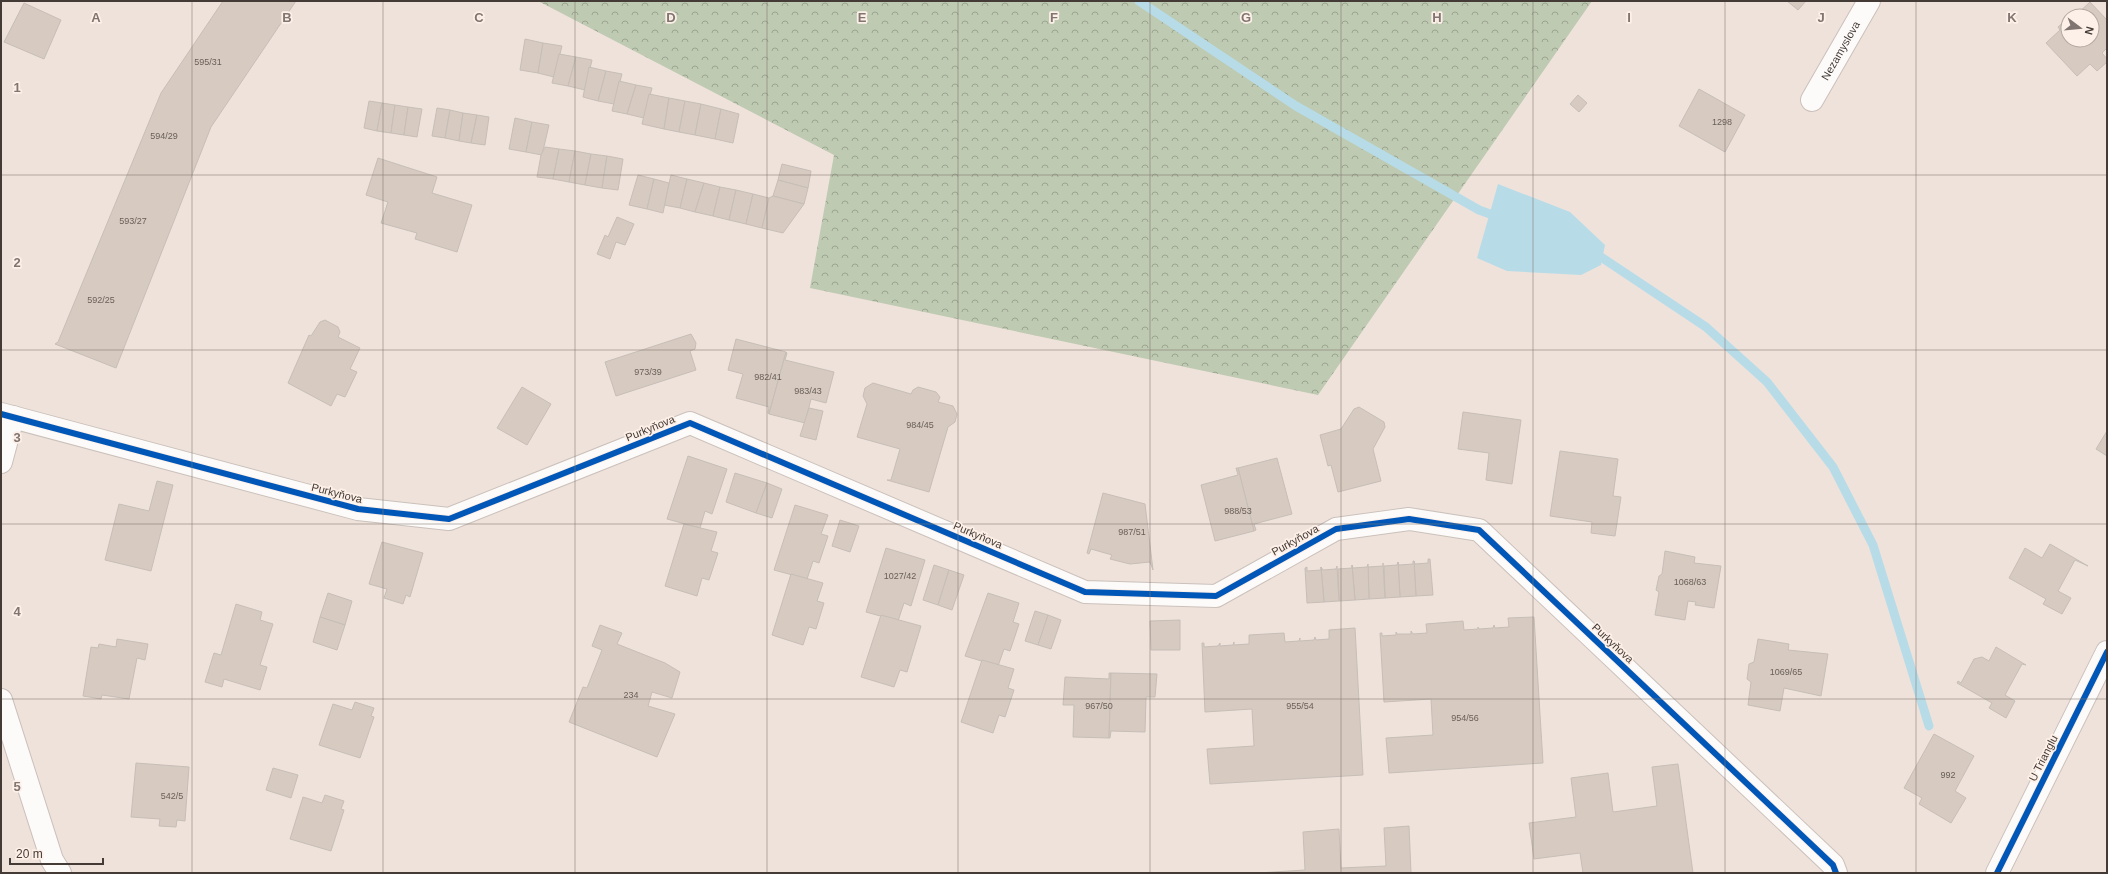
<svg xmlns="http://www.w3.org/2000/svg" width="2108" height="874" viewBox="0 0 2108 874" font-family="Arial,sans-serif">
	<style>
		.forest { fill: url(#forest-crowns) }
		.water { fill: #b7dce8 }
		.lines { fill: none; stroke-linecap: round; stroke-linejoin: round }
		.stream { stroke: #b7dce8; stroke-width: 9 }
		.building { fill: #d7cac0; stroke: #c7beb8 }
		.minor-casing { stroke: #cbc1bb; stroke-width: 24 }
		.minor { stroke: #fdfbfa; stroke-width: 22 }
		.cycleway-casing { stroke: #fdf0e8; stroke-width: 8 }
		.cycleway { stroke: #0057b8; stroke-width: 6 }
		.grid { fill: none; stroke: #807570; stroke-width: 1; stroke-opacity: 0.55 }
		.labels { text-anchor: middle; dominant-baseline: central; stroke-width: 3.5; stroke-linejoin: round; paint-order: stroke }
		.number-label { font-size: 9px; fill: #695f58 }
		.street-label { font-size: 11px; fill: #443b36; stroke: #fdf0e8 }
		.grid-label { font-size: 13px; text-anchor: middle; font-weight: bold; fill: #807570; stroke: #fdf0e8; stroke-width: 3.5; stroke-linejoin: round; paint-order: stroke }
	</style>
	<defs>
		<pattern id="forest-crowns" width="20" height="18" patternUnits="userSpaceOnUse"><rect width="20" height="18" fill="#becab1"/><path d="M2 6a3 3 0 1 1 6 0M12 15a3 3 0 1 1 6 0" fill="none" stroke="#9ca591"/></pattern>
	</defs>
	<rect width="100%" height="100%" fill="#efe2db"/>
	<polygon class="forest" points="538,1 1592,1 1318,395 810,288 834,155"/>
	<polygon class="water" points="1498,184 1570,212 1605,245 1601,265 1581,275 1507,271 1477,258"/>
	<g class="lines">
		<g class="stream">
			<polyline points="1139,1 1296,106 1479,210 1501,218"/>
			<polyline points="1592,251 1706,327 1767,382 1833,467 1873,545 1929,726"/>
		</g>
	</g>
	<g class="building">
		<polygon points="223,1 296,1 211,127 116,368 55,344 58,342 161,93"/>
		<polygon points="1787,1 1806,1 1798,10"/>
		<polygon points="2090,2 2107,20 2107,48 2102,53 2107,59 2107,62 2097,71 2090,64 2077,76 2046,43 2060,30 2058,27 2068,18 2068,40 2092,40 2092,16 2070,16 2073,12 2076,15"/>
		<polygon points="24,3 61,20 44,59 4,42"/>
		<polygon points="525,39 543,43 538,73 520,70"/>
		<polygon points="543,43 562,46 554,77 538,73"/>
		<polygon points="559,54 576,57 568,86 552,83"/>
		<polygon points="576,57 592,60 585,90 568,86"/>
		<polygon points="589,67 606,71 598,101 583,97"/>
		<polygon points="606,71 622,74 614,104 598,101"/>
		<polygon points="619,81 636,85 627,114 612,111"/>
		<polygon points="636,85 652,88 644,118 627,114"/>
		<polygon points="1699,89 1745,115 1725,152 1679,126"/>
		<polygon points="649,94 669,98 664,129 642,124"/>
		<polygon points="1578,95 1587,103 1579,112 1570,104"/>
		<polygon points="669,98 685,101 679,132 664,129"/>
		<polygon points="369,101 382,103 377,131 364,128"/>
		<polygon points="685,101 701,104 695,135 679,132"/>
		<polygon points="382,103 395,105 391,133 377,131"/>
		<polygon points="701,104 721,109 715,139 695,135"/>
		<polygon points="395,105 408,107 404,135 391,133"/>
		<polygon points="408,107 422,109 417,137 404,135"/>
		<polygon points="437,108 450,110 445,138 432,136"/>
		<polygon points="721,109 739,114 733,143 715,139"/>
		<polygon points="450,110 463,113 459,141 445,138"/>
		<polygon points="463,113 477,115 471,143 459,141"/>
		<polygon points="477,115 489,117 485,145 471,143"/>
		<polygon points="515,118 532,122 526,152 509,149"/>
		<polygon points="532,122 549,125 542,155 526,152"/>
		<polygon points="545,147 559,149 553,179 537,177 541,155"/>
		<polygon points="559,149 575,151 569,182 553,179"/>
		<polygon points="575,151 591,154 585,185 569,182"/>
		<polygon points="591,154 607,156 602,188 585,185"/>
		<polygon points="607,156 623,159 618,190 602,188"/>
		<polygon points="378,158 437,177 432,193 472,205 457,252 415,239 417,233 381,223 388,202 366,195"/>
		<polygon points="782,164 811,171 808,188 778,180"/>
		<polygon points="638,175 654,179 647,209 629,205"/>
		<polygon points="671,175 687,179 680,208 664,205"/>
		<polygon points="654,179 669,183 663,213 647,209"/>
		<polygon points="687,179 704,183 695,212 680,208"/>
		<polygon points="778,180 808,188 804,204 773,196"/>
		<polygon points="704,183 720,187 713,216 695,212"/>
		<polygon points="720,187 736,190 729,220 713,216"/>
		<polygon points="736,190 753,194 746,224 729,220"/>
		<polygon points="753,194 769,198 762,228 746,224"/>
		<polygon points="773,196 804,204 783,233 762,228 769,198"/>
		<polygon points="617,217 634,224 625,245 616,242 610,259 597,254 605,235 608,237"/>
		<polygon points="325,320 338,327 340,332 338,337 360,348 350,369 357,372 345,397 337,394 331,406 288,383 309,335 311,336 320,322"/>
		<polygon points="691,334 696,343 695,349 690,351 696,370 616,396 605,362"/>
		<polygon points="736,339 786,352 769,414 768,413 769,407 736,398 743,374 728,370"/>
		<polygon points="786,352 787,353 785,360 834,372 826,403 811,399 805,423 769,414"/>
		<polygon points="873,383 911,394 913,390 918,387 936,392 940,397 938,402 953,406 957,414 955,422 948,427 929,492 887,480 891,480 900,449 857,437 867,404 863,396 865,388"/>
		<polygon points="522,387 551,404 527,445 497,428"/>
		<polygon points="1359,407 1384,422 1385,427 1373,449 1381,481 1338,492 1331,465 1328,466 1320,435 1341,429 1354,409"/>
		<polygon points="809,408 823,411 816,440 800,436"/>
		<polygon points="1463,412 1521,420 1512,484 1486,480 1489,453 1458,449"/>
		<polygon points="2107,431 2107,456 2096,449"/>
		<polygon points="1560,451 1618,459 1613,496 1621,497 1615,536 1591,533 1592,522 1550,516"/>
		<polygon points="688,456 727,469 712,514 705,511 700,528 667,519"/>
		<polygon points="1277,458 1292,514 1254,524 1256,530 1254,531 1238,468"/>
		<polygon points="1236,468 1238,468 1254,531 1215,541 1201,485 1238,475"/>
		<polygon points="735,473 767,483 756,513 726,502"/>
		<polygon points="157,481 173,485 151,571 105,560 119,504 149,511"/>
		<polygon points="767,483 782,489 772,518 756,513"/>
		<polygon points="1103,493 1145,504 1153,570 1150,562 1130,564 1110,559 1112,555 1091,549 1089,554 1087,553"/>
		<polygon points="795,505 828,515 821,534 828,536 819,563 813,561 807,579 774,570"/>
		<polygon points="840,520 859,526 850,552 832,546"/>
		<polygon points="684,524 717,532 711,551 718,553 709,580 702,578 697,596 665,586"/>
		<polygon points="382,542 423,553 410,597 406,595 403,604 384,598 387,589 369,584"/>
		<polygon points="2050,544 2088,566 2075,560 2058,591 2071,598 2062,614 2043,604 2046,599 2009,578 2025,548 2042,558"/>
		<polygon points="886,548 925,560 911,606 904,603 898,621 866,612"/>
		<polygon points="1665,551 1695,557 1694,563 1721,566 1714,608 1695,605 1696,602 1688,601 1685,620 1655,615 1659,592 1656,590 1659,576 1662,574"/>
		<polygon points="1428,559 1430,559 1433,595 1416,596 1414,561 1415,564 1428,563"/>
		<polygon points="1413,561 1414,561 1416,596 1400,597 1398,562 1399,565 1413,564"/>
		<polygon points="1398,562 1400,597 1385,598 1384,566 1397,565"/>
		<polygon points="1383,563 1385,598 1369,599 1368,567 1383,566"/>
		<polygon points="1368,564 1369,599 1355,600 1352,565 1353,568 1367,567"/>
		<polygon points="934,565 949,570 938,605 923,600"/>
		<polygon points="1352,565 1355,600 1339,601 1338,569 1352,568"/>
		<polygon points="1337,566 1339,601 1324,602 1321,567 1323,570 1336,569"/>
		<polygon points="1307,567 1307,571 1321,570 1321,567 1324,602 1307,603 1305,568"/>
		<polygon points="949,570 964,575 952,610 938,605"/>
		<polygon points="791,574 823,583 817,601 824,603 816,629 809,627 803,645 772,635"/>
		<polygon points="328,593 352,601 345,625 320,617"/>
		<polygon points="988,593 1019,603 1013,622 1019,624 1010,651 1004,649 998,666 965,656"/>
		<polygon points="236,604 262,612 260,620 273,624 260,665 267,667 260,690 224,679 222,687 205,682 214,653 221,655"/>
		<polygon points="1035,611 1048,615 1038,645 1025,641"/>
		<polygon points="881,615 921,626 907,672 900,670 894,687 861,677"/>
		<polygon points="1048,615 1061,620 1051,649 1038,645"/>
		<polygon points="320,617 345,625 337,650 313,642"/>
		<polygon points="1534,617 1543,763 1389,773 1386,738 1433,735 1431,699 1384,702 1380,633 1382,633 1382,636 1396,635 1396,632 1397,634 1411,634 1411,631 1413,634 1427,633 1426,624 1463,621 1464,630 1478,629 1478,627 1479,629 1493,628 1494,625 1495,628 1509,627 1508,618"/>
		<polygon points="1180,620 1180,650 1151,650 1150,621"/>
		<polygon points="600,625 622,633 617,644 665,663 680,672 672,698 652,692 648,706 675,714 657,757 569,722 583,687 587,688 602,650 592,646"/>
		<polygon points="1355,628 1363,775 1210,784 1207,749 1254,746 1252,709 1205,712 1202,643 1204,643 1204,647 1218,646 1220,643 1220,646 1233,645 1234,642 1234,645 1249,644 1249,635 1284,633 1285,642 1299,641 1300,638 1300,641 1314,640 1315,637 1316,640 1329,639 1329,630"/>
		<polygon points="117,639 148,644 145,660 137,658 129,699 102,695 101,699 83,696 91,647 98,648 99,644 116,647"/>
		<polygon points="1758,639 1789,644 1788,650 1828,654 1821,696 1784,688 1780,711 1748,705 1751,682 1747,679 1749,664 1754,662"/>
		<polygon points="1996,647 2026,665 2022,664 2005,695 2015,701 2006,718 1989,708 1992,703 1957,683 1958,681 1961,683 1974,659 1982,657 1989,661"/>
		<polygon points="982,660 1014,669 1008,688 1014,690 1005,717 999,715 993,733 961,722"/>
		<polygon points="1109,673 1111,673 1109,738 1073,737 1074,705 1063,705 1065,677 1109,679"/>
		<polygon points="1111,673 1157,674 1155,697 1146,697 1145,732 1111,731 1110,738 1109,738"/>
		<polygon points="355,702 374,708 371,716 374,717 360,758 319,745 333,704 352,710"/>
		<polygon points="1934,734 1974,756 1955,791 1966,798 1951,823 1919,804 1922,798 1904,788"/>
		<polygon points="136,763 189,767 185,821 177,820 176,827 159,826 160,819 131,817"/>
		<polygon points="1678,764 1693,873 1583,873 1580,853 1534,859 1529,823 1576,817 1571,778 1608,773 1613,812 1657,806 1652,767"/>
		<polygon points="273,768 298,775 291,798 266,790"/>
		<polygon points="325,795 344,801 341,809 344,810 331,851 290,839 303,797 322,803"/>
		<polygon points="1409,826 1411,873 1258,873 1305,870 1303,832 1339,829 1341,868 1386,866 1384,828"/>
	</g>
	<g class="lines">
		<g class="minor-casing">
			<g id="minor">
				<path id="s1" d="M1812 100 1869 1"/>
				<polyline points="1,414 358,509 449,519 690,423 1085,592 1216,596 1336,529 1409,519 1479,530 1833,865 1836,873"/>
				<polyline points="1,462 13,417"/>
				<polyline points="1,700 52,860 60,873"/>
				<polyline points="1997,873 2107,652"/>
			</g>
		</g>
		<use href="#minor" class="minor"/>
		<g class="cycleway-casing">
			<g id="cycleway">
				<polyline points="1,414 358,509 449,519 690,423 1085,592 1216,596 1336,529 1409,519 1479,530 1833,865 1836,873"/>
				<polyline points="1997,873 2107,652"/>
			</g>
		</g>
		<use href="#cycleway" class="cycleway"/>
	</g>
	<path class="grid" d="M192 1V873M383 1V873M575 1V873M767 1V873M958 1V873M1150 1V873M1341 1V873M1533 1V873M1725 1V873M1916 1V873M1 175H2107M1 350H2107M1 524H2107M1 699H2107"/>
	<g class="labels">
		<g class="number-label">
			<text x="208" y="62">595/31</text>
			<text x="1722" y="122">1298</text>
			<text x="164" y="136">594/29</text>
			<text x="133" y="221">593/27</text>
			<text x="101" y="300">592/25</text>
			<text x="648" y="372">973/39</text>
			<text x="768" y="377">982/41</text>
			<text x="808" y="391">983/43</text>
			<text x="920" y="425">984/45</text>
			<text x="1238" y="511">988/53</text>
			<text x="1132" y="532">987/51</text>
			<text x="900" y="576">1027/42</text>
			<text x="1690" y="582">1068/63</text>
			<text x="1786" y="672">1069/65</text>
			<text x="631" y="695">234</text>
			<text x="1099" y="706">967/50</text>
			<text x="1300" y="706">955/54</text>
			<text x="1465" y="718">954/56</text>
			<text x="1948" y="775">992</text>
			<text x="172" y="796">542/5</text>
		</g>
		<g class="street-label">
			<text stroke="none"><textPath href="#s1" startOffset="57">Nezamyslova</textPath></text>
			<text transform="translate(650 428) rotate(-22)">Purkyňova</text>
			<text transform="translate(337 493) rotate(14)">Purkyňova</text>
			<text transform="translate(978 535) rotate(23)">Purkyňova</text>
			<text transform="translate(1295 540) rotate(-29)">Purkyňova</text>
			<text transform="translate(1613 643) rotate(43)">Purkyňova</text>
			<text transform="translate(2043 758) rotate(-63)">U Trianglu</text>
		</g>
	</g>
	<g class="grid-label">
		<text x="96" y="22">A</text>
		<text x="287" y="22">B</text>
		<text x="479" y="22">C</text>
		<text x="671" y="22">D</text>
		<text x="862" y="22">E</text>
		<text x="1054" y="22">F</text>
		<text x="1246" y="22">G</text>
		<text x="1437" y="22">H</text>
		<text x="1629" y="22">I</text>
		<text x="1821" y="22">J</text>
		<text x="2012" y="22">K</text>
		<text x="17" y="92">1</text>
		<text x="17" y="267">2</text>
		<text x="17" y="442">3</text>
		<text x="17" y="616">4</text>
		<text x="17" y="791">5</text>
	</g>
	<rect width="2108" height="874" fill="none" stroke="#443b36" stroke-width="4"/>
	<g transform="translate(2080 28) rotate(106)"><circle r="19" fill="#fdf0e8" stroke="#b3a8a1"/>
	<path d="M0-3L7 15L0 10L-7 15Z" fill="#807570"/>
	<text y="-6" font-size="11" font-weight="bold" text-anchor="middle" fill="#443b36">N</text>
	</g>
	<path d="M10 858v6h93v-6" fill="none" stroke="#443b36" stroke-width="2"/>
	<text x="16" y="858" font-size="12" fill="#443b36" stroke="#fdf0e8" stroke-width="3" paint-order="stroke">20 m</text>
</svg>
